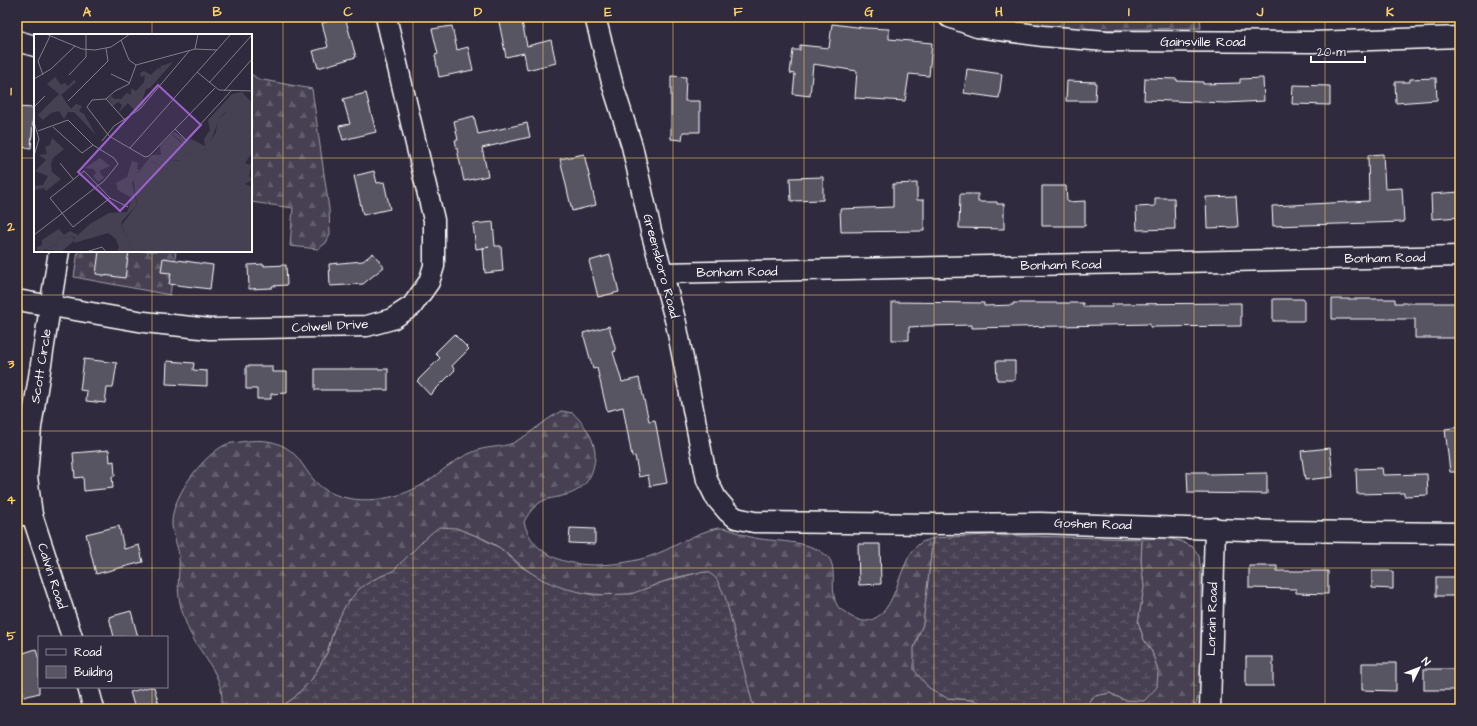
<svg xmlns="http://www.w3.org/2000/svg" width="1477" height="726" viewBox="0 0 1477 726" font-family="'Architects Daughter',sans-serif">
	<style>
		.forest { fill: url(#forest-firs); stroke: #a2a0a8 }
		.wetland { fill: url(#wetland-marsh); stroke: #a2a0a8 }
		.building { fill: #595564; stroke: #fff }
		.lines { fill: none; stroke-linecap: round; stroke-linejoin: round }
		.street-casing { stroke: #fff; stroke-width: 23 }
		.street { stroke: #2f2a3d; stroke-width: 20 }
		.grid { fill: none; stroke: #ffd166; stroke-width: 1; stroke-opacity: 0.55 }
		.labels { text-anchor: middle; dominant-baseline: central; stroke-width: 3.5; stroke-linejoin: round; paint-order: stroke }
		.street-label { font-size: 13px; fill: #fff; stroke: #2f2a3d }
		.inset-road { fill: none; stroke: #827f8b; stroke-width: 1 }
		.view { fill: #9c61cf; fill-opacity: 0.15; stroke: #9c61cf; stroke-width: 2 }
		.inset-edge { fill: none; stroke: #fff; stroke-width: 2 }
		.neatline { fill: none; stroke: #ffd166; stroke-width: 1.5 }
		.grid-label { font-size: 13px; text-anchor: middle; font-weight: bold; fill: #ffd166 }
	</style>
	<defs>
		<pattern id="forest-firs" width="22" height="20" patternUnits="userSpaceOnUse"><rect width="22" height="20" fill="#464152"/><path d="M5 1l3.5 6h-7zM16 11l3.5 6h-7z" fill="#625e6c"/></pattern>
		<pattern id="wetland-marsh" width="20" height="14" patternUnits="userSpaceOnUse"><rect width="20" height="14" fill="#464152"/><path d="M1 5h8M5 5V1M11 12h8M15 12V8" fill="none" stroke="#625e6c"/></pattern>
	</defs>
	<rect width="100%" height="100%" fill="#2f2a3d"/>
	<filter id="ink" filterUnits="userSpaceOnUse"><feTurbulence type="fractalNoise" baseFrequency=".025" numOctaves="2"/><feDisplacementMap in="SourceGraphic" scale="8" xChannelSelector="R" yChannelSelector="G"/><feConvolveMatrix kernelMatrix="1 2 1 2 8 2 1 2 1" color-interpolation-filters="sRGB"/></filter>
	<g filter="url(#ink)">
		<g class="forest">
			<polygon points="993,17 1200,17 1201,28 1079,30 1034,28"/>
			<polygon points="251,74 258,79 312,89 329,209 330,234 326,243 318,249 290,246 293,208 251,202"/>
			<polygon points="78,251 176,251 170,295 74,277"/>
			<path d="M561 411 573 413C585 425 596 440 595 458 593 478 583 492 562 496 556 498 547 498 541 502 533 507 528 514 524 522 537 574 608 569 648 557 671 550 695 532 718 528 728 527 740 534 750 537 774 543 808 538 828 557 839 569 827 595 840 609 843 611 847 613 850 616 854 618 862 622 867 621 899 615 896 563 919 544 922 541 929 540 933 538L923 624 914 648 947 698 972 700 1000 709H754L708 572C693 573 677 577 663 582 652 585 640 594 629 594 599 596 569 594 542 580 526 571 515 559 501 549 488 539 471 534 456 528L409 555 393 571 373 580 334 629 327 653 312 679 294 698 278 709H221C228 675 196 653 186 623 183 615 180 605 179 597 177 584 180 570 179 556 178 546 173 536 172 526 170 499 200 459 223 446 227 443 235 443 240 442 261 439 280 439 296 456 306 468 311 480 324 489 353 507 397 501 425 483 441 472 455 459 473 452 485 446 501 448 513 443 531 434 544 420 561 411Z"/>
			<polygon points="1166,538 1180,541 1193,547 1199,556 1201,571 1201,660 1200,689 1195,709 1084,709 1094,696 1110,693 1124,700 1158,671 1152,652 1144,640 1138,622 1144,587 1141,561 1142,539"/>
		</g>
		<g class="wetland">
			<polygon points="439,527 456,528 479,537 500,548 520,566 543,580 563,588 593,595 631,594 663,582 697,573 708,572 716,578 725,596 754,709 278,709 294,698 312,679 327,653 334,629 345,606 359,589 373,580 393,571 429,535"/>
			<polygon points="988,535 1142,539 1141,561 1144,587 1138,622 1144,640 1152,652 1158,671 1157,687 1144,701 1124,700 1110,693 1094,696 1084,709 1000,709 972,700 947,698 929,688 914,670 914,648 923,624 933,538"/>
		</g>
		<g class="building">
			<polygon points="345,17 356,57 318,68 313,51 328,47 322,23"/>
			<polygon points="498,17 521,17 527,46 551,40 556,63 527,70 524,53 506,57"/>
			<polygon points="832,24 865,28 889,29 889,39 932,43 929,76 909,74 905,101 855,98 857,71 813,64 810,96 793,94 795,74 790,73 793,50 800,50 800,45 829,48"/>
			<polygon points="452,26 457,50 468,47 473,70 439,77 435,55 438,54 432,29"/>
			<polygon points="967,69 1002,74 999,98 964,93"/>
			<polygon points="671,76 686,77 685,101 700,101 700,132 683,132 682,140 671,139"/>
			<polygon points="1145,78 1177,79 1177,81 1203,82 1203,84 1240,83 1240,79 1263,78 1264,101 1226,103 1144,100"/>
			<polygon points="1436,78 1437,100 1396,103 1395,82 1410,82 1410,79"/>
			<polygon points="1067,81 1096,82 1095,101 1066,101"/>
			<polygon points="1293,85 1330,86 1330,105 1292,104"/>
			<polygon points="366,93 376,132 343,140 339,126 350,124 343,99"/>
			<polygon points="17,107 34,108 31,148 17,147"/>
			<polygon points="474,116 478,134 527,123 530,137 482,148 488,176 464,181 455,140 458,140 454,121"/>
			<polygon points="584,154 596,205 572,211 560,159"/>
			<polygon points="1383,154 1385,189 1402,188 1404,222 1273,226 1272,206 1369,201 1368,155"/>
			<polygon points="374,171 377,183 384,182 390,209 363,215 354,176"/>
			<polygon points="823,177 823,200 791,201 790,178"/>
			<polygon points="917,183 917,200 924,200 924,231 841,232 840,209 893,207 893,184"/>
			<polygon points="1042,186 1066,186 1067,202 1085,201 1085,226 1042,226"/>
			<polygon points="1460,192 1460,217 1432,219 1431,194"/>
			<polygon points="960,194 978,194 978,202 997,202 997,204 1004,204 1004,229 959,228"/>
			<polygon points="1236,196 1238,227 1207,228 1206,197"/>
			<polygon points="1155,198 1174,198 1175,229 1137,230 1136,207 1155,206"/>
			<polygon points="493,222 495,246 501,246 503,271 485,273 483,248 489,247 476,249 473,224"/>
			<polygon points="99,251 129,251 125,278 96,274"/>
			<polygon points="373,253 384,267 363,284 330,286 329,264 363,261"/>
			<polygon points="610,255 619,292 598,297 589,261"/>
			<polygon points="163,258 213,265 210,289 169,284 171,273 161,272"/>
			<polygon points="264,264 264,266 286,265 287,285 272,286 272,288 249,289 248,265"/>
			<rect x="1273" y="299" width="31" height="22"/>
			<polygon points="1332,299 1395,299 1395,303 1460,303 1460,338 1415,338 1415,319 1332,319"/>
			<polygon points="892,302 984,303 984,306 1013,305 1013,303 1083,303 1083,307 1112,307 1112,304 1241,303 1241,326 1150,327 1150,324 972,328 972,325 926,326 909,327 909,340 892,340"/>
			<polygon points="609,326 616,351 613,352 622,382 639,378 649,421 655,420 667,483 650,486 648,475 639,477 635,456 632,457 623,407 607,411 597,368 593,369 583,333"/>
			<polygon points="454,334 469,349 452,366 455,370 430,395 417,381 440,358 435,353"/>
			<polygon points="84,359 117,363 113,388 107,388 105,403 86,401 87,391 80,390"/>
			<polygon points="167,361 194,363 193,370 207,371 207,386 166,384"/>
			<polygon points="996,361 1015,361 1015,380 997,380"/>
			<polygon points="246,366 272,366 272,372 287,372 287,393 271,394 271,399 257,399 257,389 246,389"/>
			<rect x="315" y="369" width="73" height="21"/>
			<polygon points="1460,427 1460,472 1450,472 1445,429"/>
			<polygon points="1330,448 1333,477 1305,480 1301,451"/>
			<polygon points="109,450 110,462 114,461 115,476 112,476 113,488 84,491 83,477 75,478 73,453"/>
			<polygon points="1382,468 1383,475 1427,474 1428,495 1404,496 1404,493 1357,494 1356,469"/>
			<polygon points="1187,472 1207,472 1207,474 1267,473 1267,494 1188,493"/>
			<polygon points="119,526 124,549 139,545 143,562 96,574 86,534"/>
			<polygon points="570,528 595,529 595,544 569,543"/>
			<polygon points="858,544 880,544 881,584 859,585"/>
			<polygon points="1249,566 1277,566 1277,571 1328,571 1328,594 1296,593 1296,589 1249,588"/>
			<polygon points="1372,571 1393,571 1393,589 1372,588"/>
			<rect x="1436" y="577" width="24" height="19"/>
			<polygon points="131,611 138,637 114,637 109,617"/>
			<polygon points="36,649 39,660 39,693 24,697 17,670 17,655"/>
			<rect x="1246" y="657" width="27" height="29"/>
			<polygon points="1362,663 1396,663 1396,691 1362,690"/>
			<rect x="1424" y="669" width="31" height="21"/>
			<polygon points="149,687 154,687 160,709 135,709 130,692"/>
		</g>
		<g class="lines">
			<g class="street-casing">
				<g id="street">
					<polyline points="595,17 613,86 632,146 651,231 676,323 707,480 716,498 728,512 736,518 754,522 934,524 1040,523 1275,531 1460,533"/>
					<polyline points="949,17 977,27 1043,36 1106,41 1313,42 1460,37"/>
					<polyline points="17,41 35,46"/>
					<polyline points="662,273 1460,256"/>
					<polyline points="17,300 144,322 210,329 367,326 392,319 412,306 429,282 434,266 434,220 386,17"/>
					<polyline points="17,515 32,515 27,476 31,427 59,251"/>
					<polyline points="32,515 72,637"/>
					<polyline points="88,687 94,709"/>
					<polyline points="1210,709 1215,528"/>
				</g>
			</g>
			<use href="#street" class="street"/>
		</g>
	</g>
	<path class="grid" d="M152 17V35M283 17V709M413 17V709M543 17V709M673 17V709M804 17V709M934 17V709M1064 17V709M1194 17V709M1325 17V709M17 158H35M251 158H1460M152 251V637M17 295H1460M17 431H1460M17 568H1460M152 687V709"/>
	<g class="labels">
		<g class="street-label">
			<text x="1203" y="42">Gainsville Road</text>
			<text transform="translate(1385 258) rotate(-1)">Bonham Road</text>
			<text transform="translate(1061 265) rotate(-1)">Bonham Road</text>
			<text transform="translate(661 266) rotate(75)">Greensboro Road</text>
			<text transform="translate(737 272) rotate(-1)">Bonham Road</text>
			<text transform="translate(330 326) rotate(-3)">Colwell Drive</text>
			<text transform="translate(41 366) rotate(-81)">Scott Circle</text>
			<text transform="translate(1093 524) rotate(2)">Goshen Road</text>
			<text transform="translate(52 576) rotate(72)">Calvin Road</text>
			<text transform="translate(1212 619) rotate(-88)">Lorain Road</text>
		</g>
	</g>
	<g transform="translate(34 34)">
		<rect width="218" height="218" fill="#2f2a3d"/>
		<path d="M139 28 116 54 112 55 109 64 111 69 102 78 94 69 85 78 88 71 84 68 79 72 74 65 77 62 80 65H87L93 59 97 61V54L102 57 110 48 111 41 107 43 106 39 110 37 117 41 125 33 126 36 127 32ZM21 43 27 51 31 49 34 52 40 46 42 48 27 61 37 75 42 70 48 72 45 77 50 80 62 101 40 78H34L30 85 25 77 17 79 9 86 4 81 25 60 13 50ZM208 58 218 69V74L205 71V77L198 80 192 78 186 83 174 114 159 120 148 119V127L135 126 133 135 117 127 111 135 103 138 98 149 103 171 88 187 87 193 95 205 98 218H83L85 213 81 204 74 199 40 209 41 204 37 202 23 205 22 210 8 217 3 216V213L8 211V206L25 195 30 201 36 197 44 201 56 190 75 179 93 178 98 164 84 156 82 149 93 143 98 127 104 129 103 135 106 136 118 121H127L126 112 132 119 144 117 147 107 138 100 141 98 153 107 157 105 171 112 170 105 176 96 174 86 198 60ZM18 104 30 115 19 124 17 130 18 138 27 145 12 157 10 154 0 156V152L9 151 14 142 1 137 12 126 5 121 13 120 11 113 16 111ZM66 124 76 132 65 137 70 144 64 148 59 142 62 139 60 135 51 134Z" fill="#464152"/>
		<path d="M206 69 218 74V119L211 129 216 131 218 127 215 142 218 146 211 150 218 153V218H98L95 205 87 192 103 171 99 141 111 135 116 127 133 135 131 129 135 126 147 127 148 118 156 120 172 115 182 98 184 85 193 78 198 80 204 77ZM138 100 147 109 144 117 133 121 126 112ZM37 202 41 206 28 217 10 216 22 210 23 205Z" fill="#464152"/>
		<path class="inset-road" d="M12 0 48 15 61 16 77 13 96 0M87 6 95 26 102 31 161 15 183 16M161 15 164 0M102 31 95 50 81 57 72 65 58 66 53 73 75 102 111 123 115 122 181 54M163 38 185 56 218 57M77 40 96 49M9 41 4 27 16 2M35 41 52 23V0M0 45 17 35 41 12M175 49 218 1M190 57 218 25M72 65 91 86M34 67 74 27 72 14M0 73 11 62M0 88 5 105 0 122M19 93 48 119 59 111M141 95 152 106 197 57M68 107 80 92 106 75 156 16M96 114 197 0M26 129 39 145M50 137 76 164 39 193 16 164ZM76 164 94 173M0 201 70 147 84 130 80 124 59 111 34 86 4 97M52 218 68 213 72 218"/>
		<path class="view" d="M124 51 167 91 86 177 44 138Z"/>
		<rect width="218" height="218" class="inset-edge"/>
	</g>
	<rect width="1477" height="726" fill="none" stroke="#2f2a3d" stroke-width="44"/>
	<rect x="38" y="636" width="130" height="52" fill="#2f2a3d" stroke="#827f8b"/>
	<rect x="46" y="649" width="20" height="6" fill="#2f2a3d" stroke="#827f8b"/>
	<text x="74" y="656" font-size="12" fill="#ffffff">Road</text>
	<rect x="46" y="666" width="20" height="12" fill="#595564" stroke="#827f8b"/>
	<text x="74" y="676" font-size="12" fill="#ffffff">Building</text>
	<g transform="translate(1419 668) rotate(47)" stroke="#2f2a3d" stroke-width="3" paint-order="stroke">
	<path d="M0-3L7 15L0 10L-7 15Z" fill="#ffffff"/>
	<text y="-6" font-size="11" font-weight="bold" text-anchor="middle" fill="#ffffff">N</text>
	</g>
	<path d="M1311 56v6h54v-6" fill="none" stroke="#ffffff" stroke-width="2"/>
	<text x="1317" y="56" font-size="12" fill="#ffffff" stroke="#2f2a3d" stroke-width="3" paint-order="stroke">20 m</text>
	<rect x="22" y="22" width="1433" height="682" class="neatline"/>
	<g class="grid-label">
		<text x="87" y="16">A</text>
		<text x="217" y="16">B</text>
		<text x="348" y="16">C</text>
		<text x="478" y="16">D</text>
		<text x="608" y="16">E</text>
		<text x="738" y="16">F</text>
		<text x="869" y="16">G</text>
		<text x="999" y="16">H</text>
		<text x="1129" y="16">I</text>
		<text x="1260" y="16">J</text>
		<text x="1390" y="16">K</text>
		<text x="11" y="95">1</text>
		<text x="11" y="231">2</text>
		<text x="11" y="368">3</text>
		<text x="11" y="504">4</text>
		<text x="11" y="640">5</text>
	</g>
</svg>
